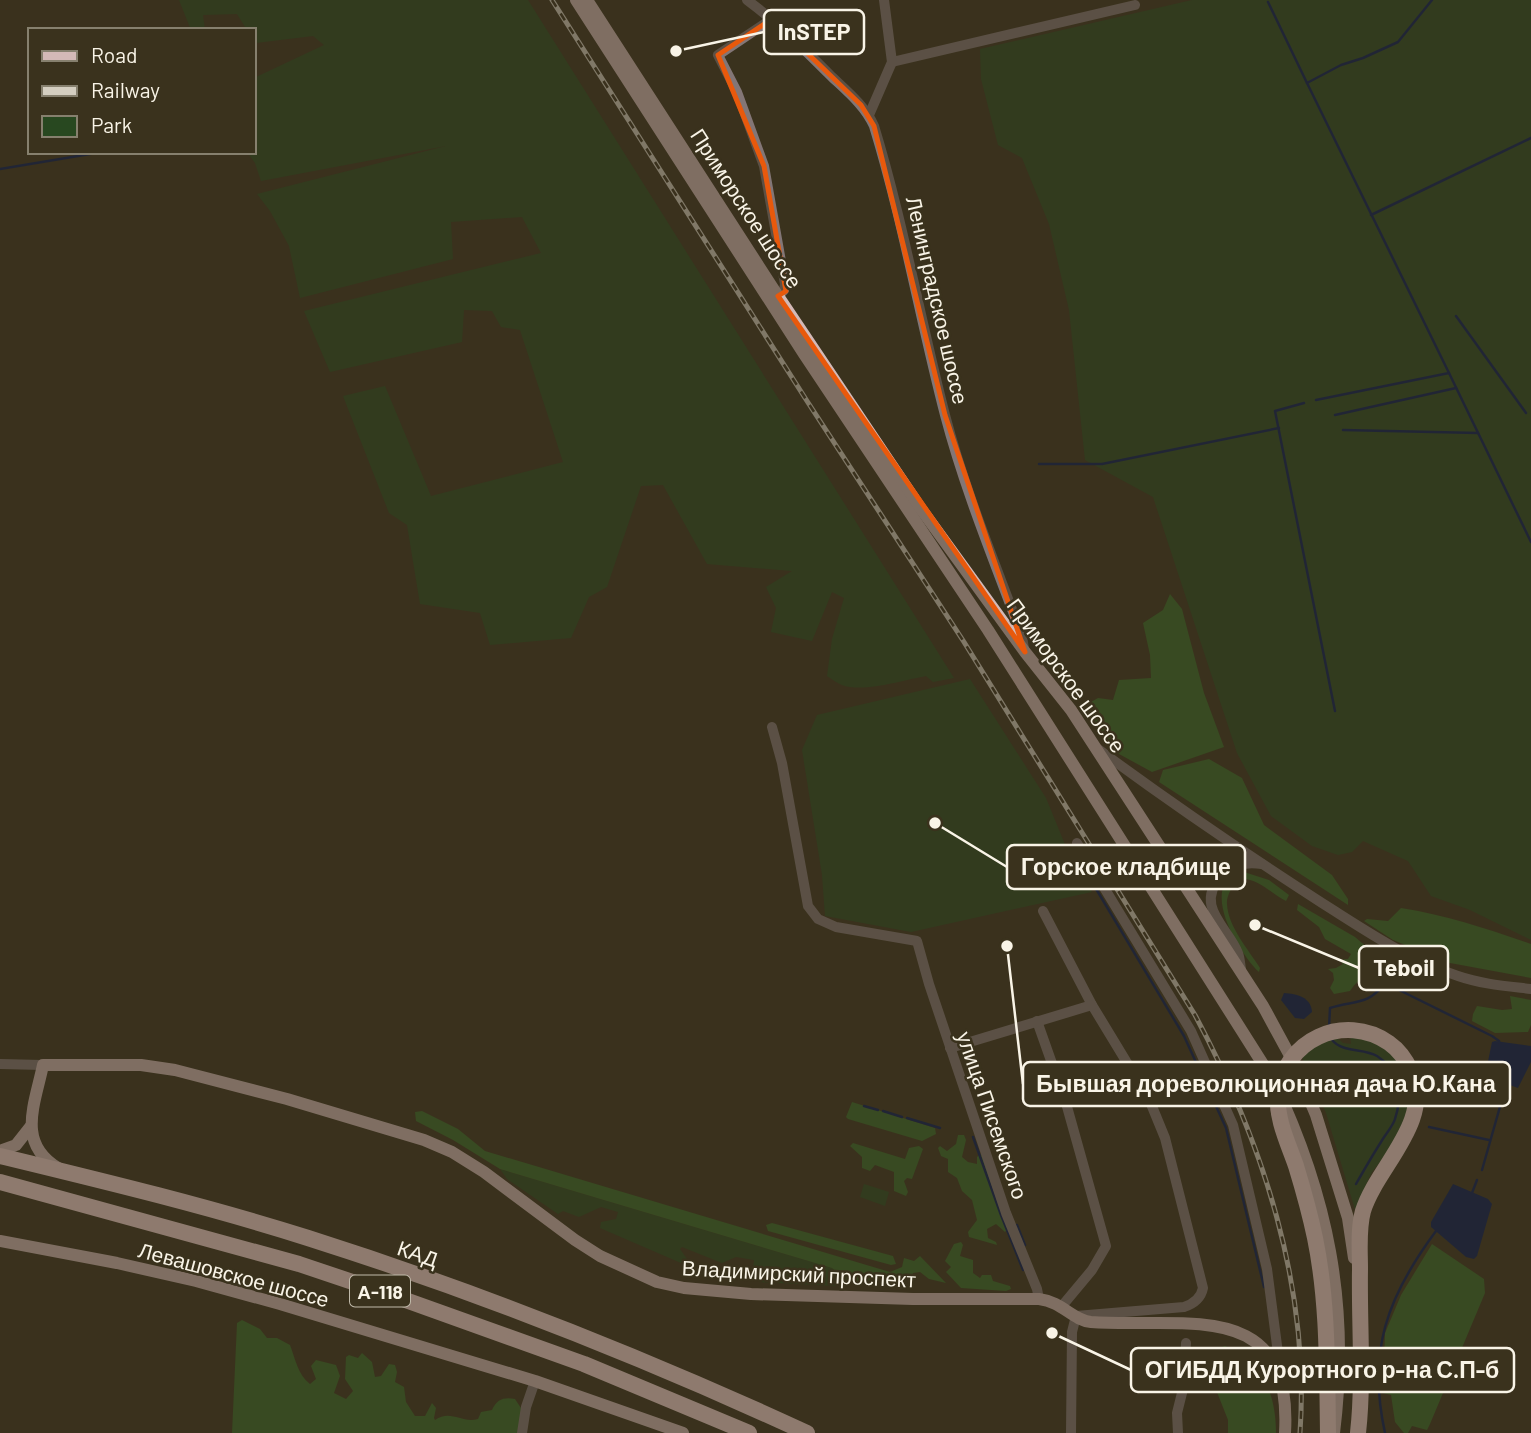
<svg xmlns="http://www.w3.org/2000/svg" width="1531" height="1433" viewBox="0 0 1531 1433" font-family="Barlow,sans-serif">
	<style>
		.green { fill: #284820 }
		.forest { fill: #366828 }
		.water { fill: #041852 }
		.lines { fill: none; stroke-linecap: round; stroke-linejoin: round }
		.stream { stroke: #041852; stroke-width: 2.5 }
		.minor { stroke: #837676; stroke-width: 10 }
		.major { stroke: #d3b9b7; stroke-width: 12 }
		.highway { stroke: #f3d3d1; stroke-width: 16 }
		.rail-casing { stroke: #d4cec0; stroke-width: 5 }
		.rail { stroke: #3a321d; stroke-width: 2.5; stroke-dasharray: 8; stroke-linecap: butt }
		.marked { fill: none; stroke: #e8590c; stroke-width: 5; stroke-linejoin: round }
		.labels { text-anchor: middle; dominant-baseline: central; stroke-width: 5; stroke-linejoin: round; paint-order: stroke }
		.shield { fill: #3a321d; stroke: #c0baaa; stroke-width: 2 }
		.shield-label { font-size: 19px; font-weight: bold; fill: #f9f4e7 }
		.street-label { font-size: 21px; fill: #f9f4e7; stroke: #3a321d }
		.leader { fill: none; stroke: #f9f4e7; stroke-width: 2.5 }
		.callout-dot { fill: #f9f4e7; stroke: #3a321d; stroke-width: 2.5 }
		.callout { fill: #3a321d; stroke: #f9f4e7; stroke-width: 2.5 }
		.callout-label { font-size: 23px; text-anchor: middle; font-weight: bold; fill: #f9f4e7 }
	</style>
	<rect width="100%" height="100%" fill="#3a321d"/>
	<g class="green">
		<path d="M179 0H528L954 678 933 682 926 676C904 680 863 693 842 685 837 683 832 679 827 676L832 639 844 598 832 592 812 641 771 632 776 608 766 587 792 571 707 564 663 485 641 486 607 587 589 597 571 638 490 645 480 613 420 604 407 525 389 513 343 396 385 386 431 496 563 462 520 330 501 327 492 311 464 310 462 342 330 372 304 311 541 253 522 217 451 222 453 259 300 298 289 246 270 211 257 194 446 146 261 181 255 163 247 152H254V78L324 45 313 36 256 43 254 30H247L237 14 203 15 205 30H191Z"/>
		<polygon points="1192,0 1531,0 1531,940 1470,910 1431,896 1408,861 1363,841 1352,852 1338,855 1312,846 1271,816 1237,753 1153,497 1085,460 1069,310 1049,224 1022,158 998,145 981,79 980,49"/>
		<polygon points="970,679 1046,798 1066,847 1092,892 911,932 825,916 822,875 802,750 817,715"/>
		<path d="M1350 1034C1372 1040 1387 1046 1400 1065 1419 1094 1408 1124 1389 1151 1384 1158 1377 1165 1372 1172 1365 1185 1361 1199 1356 1213L1326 1113 1302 1057 1310 1049 1335 1036 1343 1043 1351 1044Z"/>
		<polygon points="500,1169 832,1268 849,1283 837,1286 759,1282 760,1274 748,1273 747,1269 753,1267 754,1260 736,1257 722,1263 682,1247 680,1249 687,1259 681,1263 600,1228 601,1222 616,1219 618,1212 601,1207 579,1217 563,1211 558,1214 507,1179"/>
		<polygon points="864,1184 889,1192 885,1206 860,1197"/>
	</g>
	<g class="forest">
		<polygon points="1170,594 1182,609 1204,693 1224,747 1152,772 1119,754 1082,707 1098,698 1113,700 1119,680 1151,678 1150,655 1143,623 1163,610"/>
		<polygon points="1209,759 1242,778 1264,825 1332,875 1348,899 1348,905 1159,782 1163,770"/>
		<path d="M1241 871 1269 880 1289 895 1286 901C1270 893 1257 876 1237 879 1233 886 1226 896 1227 904 1228 927 1249 950 1260 968L1259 972C1239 953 1197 885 1241 871Z"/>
		<path d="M1298 904 1355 937 1375 954 1435 983C1403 976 1373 956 1350 991L1334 994 1330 988 1334 980 1333 973 1328 969 1336 968 1343 964 1339 960 1348 959 1351 954 1325 939 1319 927 1297 910Z"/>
		<path d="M1401 908C1446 915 1488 929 1531 944V978L1450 963 1393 940 1364 921 1367 919 1388 921Z"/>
		<polygon points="1510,996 1531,1000 1531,1025 1528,1032 1495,1033 1472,1021 1473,1014 1477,1006 1502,1010 1512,1009"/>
		<polygon points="852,1102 935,1128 936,1134 922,1141 848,1119 846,1117"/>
		<polygon points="422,1111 458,1129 485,1151 890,1272 902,1267 904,1258 914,1261 920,1256 946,1283 929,1279 920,1272 913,1273 912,1279 902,1278 897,1285 849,1283 832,1268 500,1169 453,1140 416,1121 415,1112"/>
		<polygon points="958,1135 964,1135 966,1140 962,1157 968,1162 977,1164 977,1157 980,1154 984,1158 1008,1228 1005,1232 996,1224 987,1229 988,1238 996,1242 997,1245 969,1237 968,1232 977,1220 972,1200 962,1191 957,1178 948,1172 948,1159 941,1156 938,1148 940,1146 947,1151 956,1144"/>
		<polygon points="853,1143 905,1159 909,1148 919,1146 923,1149 912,1179 907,1178 904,1181 908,1192 906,1196 894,1191 894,1172 875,1165 870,1171 862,1168 862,1157 850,1146"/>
		<polygon points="772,1223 893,1256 896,1264 891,1265 768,1231 766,1225"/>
		<polygon points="961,1242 963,1245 960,1256 973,1260 973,1273 980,1278 982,1275 991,1275 993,1281 1010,1286 1011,1289 1006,1291 961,1288 946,1272 951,1267 945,1261 954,1244"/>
		<polygon points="1432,1244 1484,1279 1485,1293 1430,1424 1427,1430 1412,1426 1408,1433 1404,1433 1395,1422 1391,1395 1383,1393 1385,1333 1401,1295"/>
		<path d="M242 1320 260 1329 267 1338H277L290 1345C295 1358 298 1375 310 1384L316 1379 311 1366 316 1360 336 1365 340 1376 334 1393 346 1399 353 1391 345 1379 346 1357 349 1355 358 1358 362 1353 372 1362 375 1377 381 1376 389 1364 395 1365 397 1372 395 1382 404 1387 406 1402 415 1416H425L432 1403 436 1408 434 1418 435 1420C451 1409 462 1424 478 1419L481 1412 492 1410C497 1399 504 1397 515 1399L523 1411 517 1433H232L237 1323Z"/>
		<path d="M1225 1346C1263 1362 1276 1394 1276 1433H1228V1420L1211 1377 1208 1352Z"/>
	</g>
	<g class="water">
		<path d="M1284 993C1297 994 1311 997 1312 1012L1304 1019 1295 1018 1281 1000Z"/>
		<polygon points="1495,1041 1531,1046 1531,1062 1518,1088 1485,1076 1492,1042"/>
		<polygon points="1453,1184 1488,1199 1492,1204 1477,1256 1474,1259 1466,1257 1431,1227 1431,1222"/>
	</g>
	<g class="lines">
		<g class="stream">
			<polyline points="1268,2 1307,83 1341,65 1363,58 1398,42 1432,0"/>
			<polyline points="1307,83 1449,373 1316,400"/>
			<polyline points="0,169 102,152"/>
			<polyline points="1371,215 1531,138"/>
			<polyline points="1456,316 1526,413"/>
			<polyline points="1449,373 1531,542"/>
			<polyline points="1304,403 1275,411 1335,711"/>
			<polyline points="1335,415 1456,388"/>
			<polyline points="1343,430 1478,433"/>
			<polyline points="1039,464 1102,464 1279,428"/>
			<polyline points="1074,852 1184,1036 1226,1128 1264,1287"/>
			<path d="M1329 1028 1330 1008C1354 1000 1368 1006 1385 983L1492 1036 1499 1041 1500 1045"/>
			<path d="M1332 1040C1343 1053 1363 1048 1377 1056 1398 1069 1403 1096 1395 1119 1393 1126 1385 1135 1381 1142 1372 1156 1364 1170 1356 1184"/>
			<polyline points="864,1106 878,1110"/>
			<polyline points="883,1111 902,1117"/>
			<polyline points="907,1118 940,1128"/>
			<polyline points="1429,1127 1489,1140"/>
			<polyline points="973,1137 1001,1215 1023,1270"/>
			<polyline points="1482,1170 1507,1082"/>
			<polyline points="1472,1193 1477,1180"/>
			<polyline points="1017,1225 1025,1245"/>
			<path d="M1385 1433C1367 1351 1387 1297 1436 1231"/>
		</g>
		<g class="minor">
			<path d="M747 0C778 23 805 50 832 77 848 92 865 106 874 126 903 221 920 319 945 415 965 491 995 563 1022 636L1024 649"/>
			<polyline points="772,19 718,55 737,92 764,166 785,284 784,290 778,296"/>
			<polyline points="892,62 1135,5"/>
			<polyline points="869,115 892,62 884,0"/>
			<polyline points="772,727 782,763 808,906 818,919 836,927 917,941 929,984 1006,1213 1037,1289 1039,1299"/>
			<path d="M1098 749C1171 803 1246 854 1322 903 1365 930 1408 960 1458 976 1481 984 1506 986 1531 989"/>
			<polyline points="1077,843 1191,1031 1233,1125 1267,1269 1281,1376"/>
			<path d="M1043 911 1092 1005 1149 1099 1165 1138 1203 1288C1201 1298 1193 1304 1184 1307L1076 1316 1072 1332 1071 1433"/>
			<path d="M1241 969C1240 964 1240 958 1238 953 1228 927 1193 906 1222 875 1232 864 1248 862 1262 864"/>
			<polyline points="1037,1021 1066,1103 1106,1246 1092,1270 1062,1306"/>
			<polyline points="950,1048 1092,1005"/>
			<polyline points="0,1064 43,1065"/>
			<polyline points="522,1433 526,1407 535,1381"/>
			<polyline points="1178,1433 1177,1413 1183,1389 1186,1343"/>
		</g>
		<g class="major">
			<path d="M576 0 804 354 988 630 1273 1080C1328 1196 1350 1305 1334 1433"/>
			<polyline points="587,0 778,296 921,509 1025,652 1071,710 1263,1006 1295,1065 1316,1115 1348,1218 1354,1258"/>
			<polyline points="0,1151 16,1145 31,1126"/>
			<path d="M58 1168C16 1143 35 1104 43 1065H141L175 1070 287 1099 424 1140 452 1152 484 1172 575 1240 600 1256 657 1282 684 1288 751 1294 913 1299H1039C1063 1302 1072 1320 1091 1322 1183 1329 1293 1295 1285 1433"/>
			<polyline points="0,1241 117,1263 196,1281 280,1304 535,1381 683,1433"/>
		</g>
		<g class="highway">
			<path d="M0 1156C103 1181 207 1206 308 1238 478 1292 645 1358 807 1433"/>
			<polyline points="0,1182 299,1264 397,1297 584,1364 749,1433"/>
			<path d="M1328 1433C1327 1368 1328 1301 1315 1238 1310 1214 1303 1189 1296 1166 1288 1143 1276 1119 1278 1095 1283 1040 1344 1012 1389 1043 1399 1050 1406 1060 1411 1071 1434 1122 1377 1166 1363 1211 1358 1229 1360 1250 1360 1269 1359 1323 1364 1379 1358 1433"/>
		</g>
		<g class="rail-casing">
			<path id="rail" d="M552 0 807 401 964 642 1195 1015C1263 1142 1310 1288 1300 1433"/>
		</g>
		<use href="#rail" class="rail"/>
	</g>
	<path d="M0 0H1531V1433H0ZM772 19 861 105 874 126 945 415 1025 652 778 296 786 291 764 166 718 55Z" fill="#3a321d" fill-opacity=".55" fill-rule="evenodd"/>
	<path class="marked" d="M772 19 861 105 874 126 945 415 1025 652 778 296 786 291 764 166 718 55Z"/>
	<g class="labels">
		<rect class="shield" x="350" y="1275.5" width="60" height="31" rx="5"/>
		<g class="shield-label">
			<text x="380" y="1291">А-118</text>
		</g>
		<g class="street-label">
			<text transform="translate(747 208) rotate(57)">Приморское шоссе</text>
			<text transform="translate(938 300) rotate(77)">Ленинградское шоссе</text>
			<text transform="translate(1067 675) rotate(54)">Приморское шоссе</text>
			<text transform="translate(993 1115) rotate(71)">улица Писемского</text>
			<text transform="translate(418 1253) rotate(19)">КАД</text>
			<text transform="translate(799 1273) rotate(3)">Владимирский проспект</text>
			<text transform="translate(234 1274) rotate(15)">Левашовское шоссе</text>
		</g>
	</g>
	<path class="leader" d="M676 51L764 32M935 823L1007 867M1255 925L1359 968M1007 946L1023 1084M1052 1333L1131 1370"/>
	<g class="callout-dot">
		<circle cx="676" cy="51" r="7"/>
		<circle cx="935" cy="823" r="7"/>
		<circle cx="1255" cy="925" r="7"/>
		<circle cx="1007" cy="946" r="7"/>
		<circle cx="1052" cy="1333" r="7"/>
	</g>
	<g class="callout">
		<rect x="764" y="10" width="100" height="44" rx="7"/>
		<rect x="1007" y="845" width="238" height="44" rx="7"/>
		<rect x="1359" y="946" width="89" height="44" rx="7"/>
		<rect x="1023" y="1062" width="487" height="44" rx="7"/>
		<rect x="1131" y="1348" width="383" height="44" rx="7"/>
	</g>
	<g class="callout-label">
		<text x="814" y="40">InSTEP</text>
		<text x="1126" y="875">Горское кладбище</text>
		<text x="1404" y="976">Teboil</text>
		<text x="1266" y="1092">Бывшая дореволюционная дача Ю.Кана</text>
		<text x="1322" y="1378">ОГИБДД Курортного р-на С.П-б</text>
	</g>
	<rect x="28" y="28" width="228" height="126" fill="#3a321d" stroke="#86806e" stroke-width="2"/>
	<rect x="42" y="51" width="35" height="10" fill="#d3b9b7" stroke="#86806e" stroke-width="2"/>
	<text x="91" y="63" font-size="21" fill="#f9f4e7">Road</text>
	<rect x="42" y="86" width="35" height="10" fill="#d4cec0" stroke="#86806e" stroke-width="2"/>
	<text x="91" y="98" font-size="21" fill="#f9f4e7">Railway</text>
	<rect x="42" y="116" width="35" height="21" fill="#284820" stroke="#86806e" stroke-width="2"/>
	<text x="91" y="133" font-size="21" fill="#f9f4e7">Park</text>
</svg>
